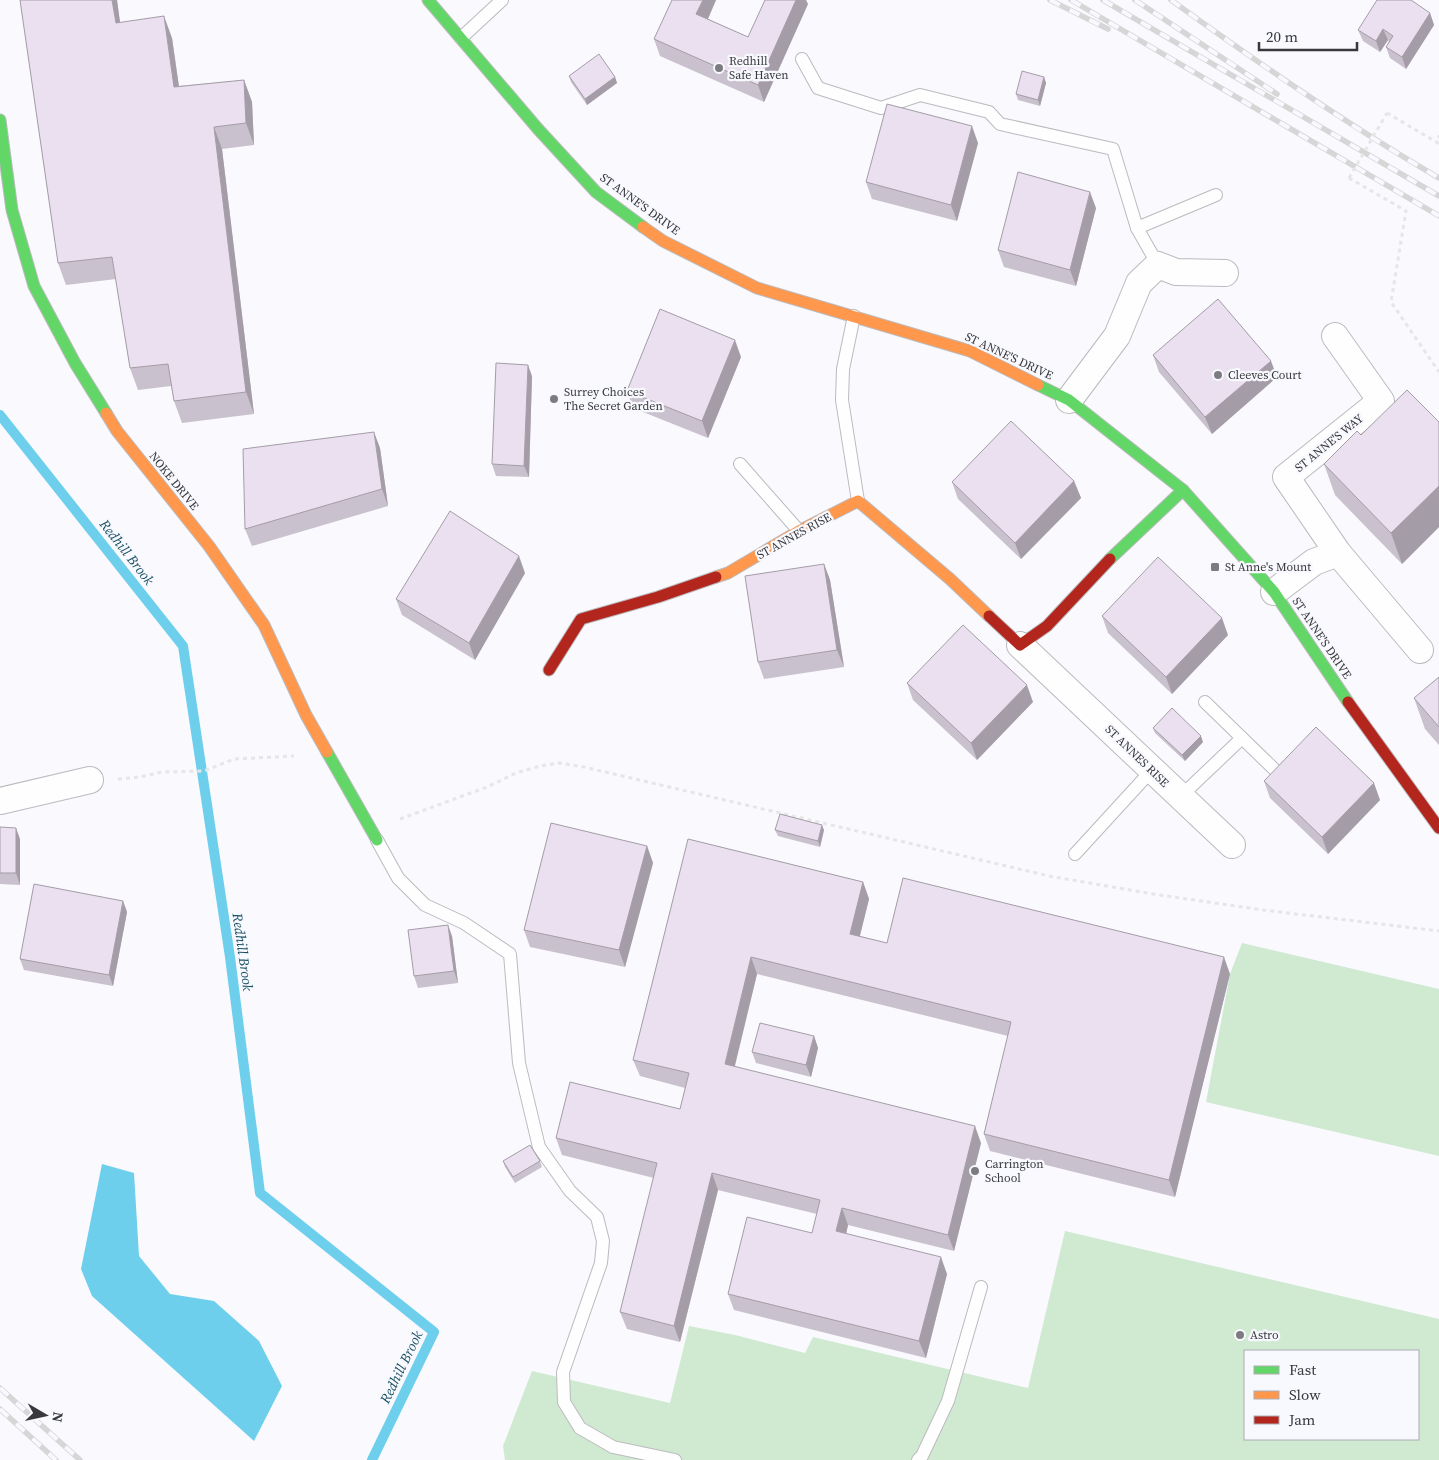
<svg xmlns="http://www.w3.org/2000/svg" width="1439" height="1460" viewBox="0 0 1439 1460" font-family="'Source Serif 4',serif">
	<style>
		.green { fill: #d0ead2; fill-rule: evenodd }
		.water { fill: #6ecfec }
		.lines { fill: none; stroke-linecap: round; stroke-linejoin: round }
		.stream { stroke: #6ecfec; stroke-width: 10 }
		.lane-casing { stroke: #bbbbbe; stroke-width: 14 }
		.street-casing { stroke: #bbbbbe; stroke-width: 28 }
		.fast-casing { stroke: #bbbbbe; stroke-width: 13 }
		.slow-casing { stroke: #bbbbbe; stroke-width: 13 }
		.jam-casing { stroke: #bbbbbe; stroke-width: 13 }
		.path { stroke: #e6e6e7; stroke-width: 3; stroke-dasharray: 4 4; stroke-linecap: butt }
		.lane { stroke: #fefeff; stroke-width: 12 }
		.street { stroke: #fefeff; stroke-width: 26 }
		.fast { stroke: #63d668; stroke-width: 11 }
		.slow { stroke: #ff974d; stroke-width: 11 }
		.jam { stroke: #b3261e; stroke-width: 11 }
		.rail-casing { stroke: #d6d6d7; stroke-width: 5.5 }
		.rail { stroke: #f8f8ff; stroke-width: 4; stroke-dasharray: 11; stroke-linecap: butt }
		.path-bridge { stroke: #e6e6e7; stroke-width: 3; stroke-dasharray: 4 4; stroke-linecap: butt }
		.wall { fill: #c9c1ce }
		.shaded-wall { fill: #a49da7 }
		.building { fill: #eae0ef; stroke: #a49da7 }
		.poi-dot { fill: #7c7c80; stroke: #f8f8ff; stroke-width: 2 }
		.labels { text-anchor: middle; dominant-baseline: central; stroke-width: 4.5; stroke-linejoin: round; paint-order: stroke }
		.poi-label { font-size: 12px; fill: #39393c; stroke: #f8f8ff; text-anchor: start }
		.street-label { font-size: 12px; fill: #39393c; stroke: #f8f8ff }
		.water-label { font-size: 14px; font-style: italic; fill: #195061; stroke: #f8f8ff }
	</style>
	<rect width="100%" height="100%" fill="#f9f9fe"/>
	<g class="green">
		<polygon points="1242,943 1439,989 1439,1156 1206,1102 1230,974"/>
		<path d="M1065 1231 1439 1319V1460H505L503 1446 532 1371 670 1403 689 1326 735 1335 805 1353 813 1337 1028 1388ZM1245 1351H1418V1439H1245Z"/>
	</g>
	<polygon class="water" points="102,1164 134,1173 139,1256 170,1294 214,1301 259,1341 282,1386 254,1441 92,1296 81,1269"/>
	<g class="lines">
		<polyline class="stream" points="0,415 183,646 230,957 260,1193 434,1332 372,1460"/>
		<g class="lane-casing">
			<g id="lane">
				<polyline points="461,38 502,0"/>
				<polyline points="802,59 818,88 881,108 920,95 989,112 1000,124 1113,149 1137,228 1158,265"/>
				<polyline points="1137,228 1216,195"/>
				<polyline points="854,316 843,369 842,400 858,501"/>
				<polyline points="740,464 799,531"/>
				<polyline points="1242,738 1275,770"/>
				<polyline points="1180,797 1242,738 1205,702"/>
				<polyline points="377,840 398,878 425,905 464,923 510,954 519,1063 539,1147 570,1191 597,1217 603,1241 601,1263 563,1372 564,1402 580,1428 613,1447 675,1460"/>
				<polyline points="1075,854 1152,770"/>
				<polyline points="918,1460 922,1456 948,1401 981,1287"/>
			</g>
		</g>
		<g class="street-casing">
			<g id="street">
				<polyline points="1069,400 1117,336 1139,283 1158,265 1176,272 1225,273"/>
				<polyline points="1338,553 1420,650"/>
				<polyline points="1274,592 1314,562 1338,553 1286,477 1381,401 1335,336"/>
				<polyline points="1020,645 1232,845"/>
				<polyline points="0,801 90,780"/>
			</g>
		</g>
		<g class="fast-casing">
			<g id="fast">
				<polyline points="428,0 538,129 596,192 643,227"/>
				<polyline points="0,120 12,210 34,286 75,363 106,413"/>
				<polyline points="1038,385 1069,400 1183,490 1274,592 1348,702"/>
				<polyline points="1110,559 1183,490"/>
				<polyline points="327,752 377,840"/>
			</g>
		</g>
		<g class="slow-casing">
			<g id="slow">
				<polyline points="643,227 663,241 757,288 970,351 1038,385"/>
				<polyline points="106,413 117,431 209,546 264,625 306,715 327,752"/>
				<polyline points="716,577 728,573 799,531 858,501 950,579 989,616"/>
			</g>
		</g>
		<g class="jam-casing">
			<g id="jam">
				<polyline points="989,616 1020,645 1047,626 1110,559"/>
				<polyline points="549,670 581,619 658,597 716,577"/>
				<polyline points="1348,702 1439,828"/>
			</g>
		</g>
		<g class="path">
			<polyline points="1387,113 1438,143 1439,135"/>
			<polyline points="1349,178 1406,211 1391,302 1439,372"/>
			<polyline points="118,779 140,777 162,772 204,771 234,759 294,756"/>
			<polyline points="400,819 487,787 516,773 540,766 559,763 584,767 1049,876 1153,894 1263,910 1439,931"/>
		</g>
		<use href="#lane" class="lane"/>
		<use href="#street" class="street"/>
		<use href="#fast" class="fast"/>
		<use href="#slow" class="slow"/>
		<use href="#jam" class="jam"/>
		<g class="rail-casing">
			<g id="rail">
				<polyline points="1050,0 1108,29"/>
				<polyline points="1071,0 1439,216"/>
				<polyline points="1103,0 1439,196"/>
				<polyline points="1135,0 1277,94"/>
				<path d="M1171 0C1258 63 1346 124 1439 178"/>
				<polyline points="0,1388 80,1460"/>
				<polyline points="0,1409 56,1460"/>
			</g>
		</g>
		<use href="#rail" class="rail"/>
		<polyline class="path-bridge" points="1349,178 1387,113"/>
	</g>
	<g class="wall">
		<polygon points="20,0 117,0 120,22 172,38 179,86 244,80 252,102 254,145 222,149 254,414 182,423 174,401 171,386 138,390 130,368 116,279 66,285 58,263"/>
		<polygon points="672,0 716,0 708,19 748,37 808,4 764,102 660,56 654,39"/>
		<polygon points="1430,13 1434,25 1406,69 1390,58 1386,47 1389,42 1388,40 1380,52 1363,41 1358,30"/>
		<polygon points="569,76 615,77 617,83 587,105 571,82"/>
		<polygon points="1044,77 1046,83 1040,106 1018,100 1016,94"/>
		<polygon points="978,143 957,221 872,199 866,182"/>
		<polygon points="1096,208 1076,286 1004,267 998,250"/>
		<polygon points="1153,355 1277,377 1212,434 1159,372"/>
		<polygon points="741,357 708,438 633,408 627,391"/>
		<polygon points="532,376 529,477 496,476 492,464"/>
		<polygon points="1439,422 1439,527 1402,564 1335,495 1324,464 1361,435"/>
		<polygon points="380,448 388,506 252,546 245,529"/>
		<polygon points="1074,481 1081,498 1021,559 958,499 952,482"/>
		<polygon points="824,564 830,580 844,667 764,679 758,662"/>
		<polygon points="525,573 475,660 402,615 396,599"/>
		<polygon points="1102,616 1228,635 1172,694 1108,633"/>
		<polygon points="1439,677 1439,745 1425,729 1414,698"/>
		<polygon points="907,683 1033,702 977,760 913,700"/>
		<polygon points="1153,728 1203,742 1185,761 1155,733"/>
		<polygon points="1264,781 1380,800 1328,854 1270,798"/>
		<polygon points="0,827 20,839 20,885 0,884"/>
		<polygon points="775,830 824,830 820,847 778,836"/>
		<polygon points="688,839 863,882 869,899 860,936 887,943 1230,974 1175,1197 990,1151 984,1134 1008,1036 757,974 735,1066 981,1143 954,1251 848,1225 846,1233 947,1274 926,1358 734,1310 728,1294 812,1233 817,1214 718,1190 680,1342 627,1329 620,1312 654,1178 562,1155 556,1138 680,1109 685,1088 640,1076 633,1060"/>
		<polygon points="647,846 653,863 625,967 530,947 524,930"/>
		<polygon points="123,901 127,912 113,986 24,970 20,959"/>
		<polygon points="452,936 458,983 418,988 414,976"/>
		<polygon points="814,1036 818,1048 811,1077 756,1063 752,1052"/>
		<polygon points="503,1161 540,1161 542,1167 515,1183 505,1167"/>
	</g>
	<g class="shaded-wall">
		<polygon points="112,0 117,0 123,45 116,23"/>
		<polygon points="703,0 716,0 703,30 696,14"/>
		<polygon points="796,0 806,0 808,4 764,102 758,85"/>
		<polygon points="1430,13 1434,25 1406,69 1402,57"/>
		<polygon points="164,16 172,38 182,109 174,87"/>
		<polygon points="1383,29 1388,40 1380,52 1376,41"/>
		<polygon points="615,77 617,83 587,105 585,99"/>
		<polygon points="1044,77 1046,83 1040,106 1038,100"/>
		<polygon points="244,80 252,102 254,145 246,123"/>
		<polygon points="972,126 978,143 957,221 951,205"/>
		<polygon points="214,127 222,149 254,414 246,392"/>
		<polygon points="1090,192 1096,208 1076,286 1070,270"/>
		<polygon points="735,340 741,357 708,438 702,421"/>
		<polygon points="1271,361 1277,377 1212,434 1205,417"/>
		<polygon points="528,365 532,376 529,477 524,466"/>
		<polygon points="374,432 380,448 388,506 382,489"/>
		<polygon points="1074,481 1081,498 1021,559 1015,543"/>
		<polygon points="1439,486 1439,527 1402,564 1391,533"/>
		<polygon points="519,556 525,573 475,660 469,643"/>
		<polygon points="824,564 830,580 844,667 837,650"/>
		<polygon points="1222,618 1228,635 1172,694 1166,677"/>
		<polygon points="1027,685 1033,702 977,760 971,743"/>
		<polygon points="1201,736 1203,742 1185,761 1182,755"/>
		<polygon points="1374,783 1380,800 1328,854 1322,837"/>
		<polygon points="822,825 824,830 820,847 818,841"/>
		<polygon points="16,828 20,839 20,885 16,873"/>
		<polygon points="647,846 653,863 625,967 619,950"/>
		<polygon points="863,882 869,899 856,951 850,934"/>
		<polygon points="123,901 127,912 113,986 109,975"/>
		<polygon points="448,925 452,936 458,983 454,971"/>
		<polygon points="751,957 757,974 731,1081 725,1064"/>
		<polygon points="1224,957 1230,974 1175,1197 1169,1180"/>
		<polygon points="814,1036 818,1048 811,1077 806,1065"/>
		<polygon points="975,1126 981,1143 954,1251 948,1235"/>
		<polygon points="712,1173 718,1190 680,1342 674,1326"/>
		<polygon points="842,1208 848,1225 843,1248 836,1231"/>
		<polygon points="941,1257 947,1274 926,1358 919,1341"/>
	</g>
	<g class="building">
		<polygon points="20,0 112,0 116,23 164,16 174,87 244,80 246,123 214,127 246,392 174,401 168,364 130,368 112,257 58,263"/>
		<polygon points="672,0 703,0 696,14 748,37 765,0 796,0 758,85 654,39"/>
		<polygon points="1377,0 1411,0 1430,13 1402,57 1386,47 1393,36 1383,29 1376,41 1358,30"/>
		<polygon points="599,54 615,77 585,99 569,76"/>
		<polygon points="1022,71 1044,77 1038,100 1016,94"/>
		<polygon points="887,104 972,126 951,205 866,182"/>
		<polygon points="1018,172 1090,192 1070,270 998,250"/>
		<polygon points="1218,299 1271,361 1205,417 1153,355"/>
		<polygon points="660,309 735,340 702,421 627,391"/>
		<polygon points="496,363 528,365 524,466 492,464"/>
		<polygon points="1407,390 1439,422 1439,486 1391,533 1324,464 1357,431 1361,435"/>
		<polygon points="1011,421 1074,481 1015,543 952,482"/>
		<polygon points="374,432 382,489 245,529 243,449"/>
		<polygon points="450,511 519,556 469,643 396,599"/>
		<polygon points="1158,557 1222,618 1166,677 1102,616"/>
		<polygon points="824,564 837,650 758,662 745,576"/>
		<polygon points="963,625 1027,685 971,743 907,683"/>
		<polygon points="1439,677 1439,727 1414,698"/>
		<polygon points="1172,708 1201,736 1182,755 1153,728"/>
		<polygon points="1316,727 1374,783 1322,837 1264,781"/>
		<polygon points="780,814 822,825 818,841 775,830"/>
		<polygon points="551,823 647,846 619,950 524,930"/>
		<polygon points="0,827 16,828 16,873 0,873"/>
		<polygon points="688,839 863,882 850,934 887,943 903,878 1224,957 1169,1180 984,1134 1011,1022 751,957 725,1064 975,1126 948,1235 842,1208 836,1231 941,1257 919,1341 728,1294 747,1217 812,1233 820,1200 712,1173 674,1326 620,1312 657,1163 556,1138 570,1082 680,1109 689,1073 633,1060"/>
		<polygon points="34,884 123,901 109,975 20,959"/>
		<polygon points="448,925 454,971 414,976 408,930"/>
		<polygon points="760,1023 814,1036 806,1065 752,1052"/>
		<polygon points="530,1145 540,1161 513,1177 503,1161"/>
	</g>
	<g class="poi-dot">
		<circle cx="719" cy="68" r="5"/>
		<circle cx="1218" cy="375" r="5"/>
		<circle cx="554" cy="399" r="5"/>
		<rect x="1210" y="562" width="10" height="10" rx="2.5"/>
		<circle cx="975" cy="1171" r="5"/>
		<circle cx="1240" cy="1335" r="5"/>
	</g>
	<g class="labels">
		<g class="poi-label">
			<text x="729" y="61">Redhill<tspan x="729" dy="14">Safe Haven</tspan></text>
			<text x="1228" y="375">Cleeves Court</text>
			<text x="564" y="392">Surrey Choices<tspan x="564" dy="14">The Secret Garden</tspan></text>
			<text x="1225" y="567">St Anne's Mount</text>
			<text x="985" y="1164">Carrington<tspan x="985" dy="14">School</tspan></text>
			<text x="1250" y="1335">Astro</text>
		</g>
		<g class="street-label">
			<text transform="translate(640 204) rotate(36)">ST ANNE'S DRIVE</text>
			<text transform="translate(1009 356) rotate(25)">ST ANNE'S DRIVE</text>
			<text transform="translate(1329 443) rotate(-39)">ST ANNE'S WAY</text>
			<text transform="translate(174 481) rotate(51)">NOKE DRIVE</text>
			<text transform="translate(794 536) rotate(-29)">ST ANNES RISE</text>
			<text transform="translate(1322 638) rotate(56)">ST ANNE'S DRIVE</text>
			<text transform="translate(1137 756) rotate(44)">ST ANNES RISE</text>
		</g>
		<g class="water-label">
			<text transform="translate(127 552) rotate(52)">Redhill Brook</text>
			<text transform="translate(243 952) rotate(82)">Redhill Brook</text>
			<text transform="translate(401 1367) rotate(-64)">Redhill Brook</text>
		</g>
	</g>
	<rect x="1244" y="1350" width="175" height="90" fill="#f8f8ff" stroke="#acacb1"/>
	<rect x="1254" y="1366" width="25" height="8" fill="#63d668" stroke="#acacb1"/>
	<text x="1289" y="1375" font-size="15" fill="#39393c">Fast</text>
	<rect x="1254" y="1391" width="25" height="8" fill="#ff974d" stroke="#acacb1"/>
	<text x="1289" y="1400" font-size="15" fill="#39393c">Slow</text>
	<rect x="1254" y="1416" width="25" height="8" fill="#b3261e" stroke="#acacb1"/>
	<text x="1289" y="1425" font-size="15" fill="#39393c">Jam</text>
	<g transform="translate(45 1415) rotate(99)" stroke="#f8f8ff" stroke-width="4" paint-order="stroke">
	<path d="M0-4L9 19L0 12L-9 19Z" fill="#39393c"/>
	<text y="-8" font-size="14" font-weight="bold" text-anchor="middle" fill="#39393c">N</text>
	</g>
	<path d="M1259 42v8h98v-8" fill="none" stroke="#39393c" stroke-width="2.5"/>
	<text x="1266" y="42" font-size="15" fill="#39393c" stroke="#f8f8ff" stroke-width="4" paint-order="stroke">20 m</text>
</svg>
